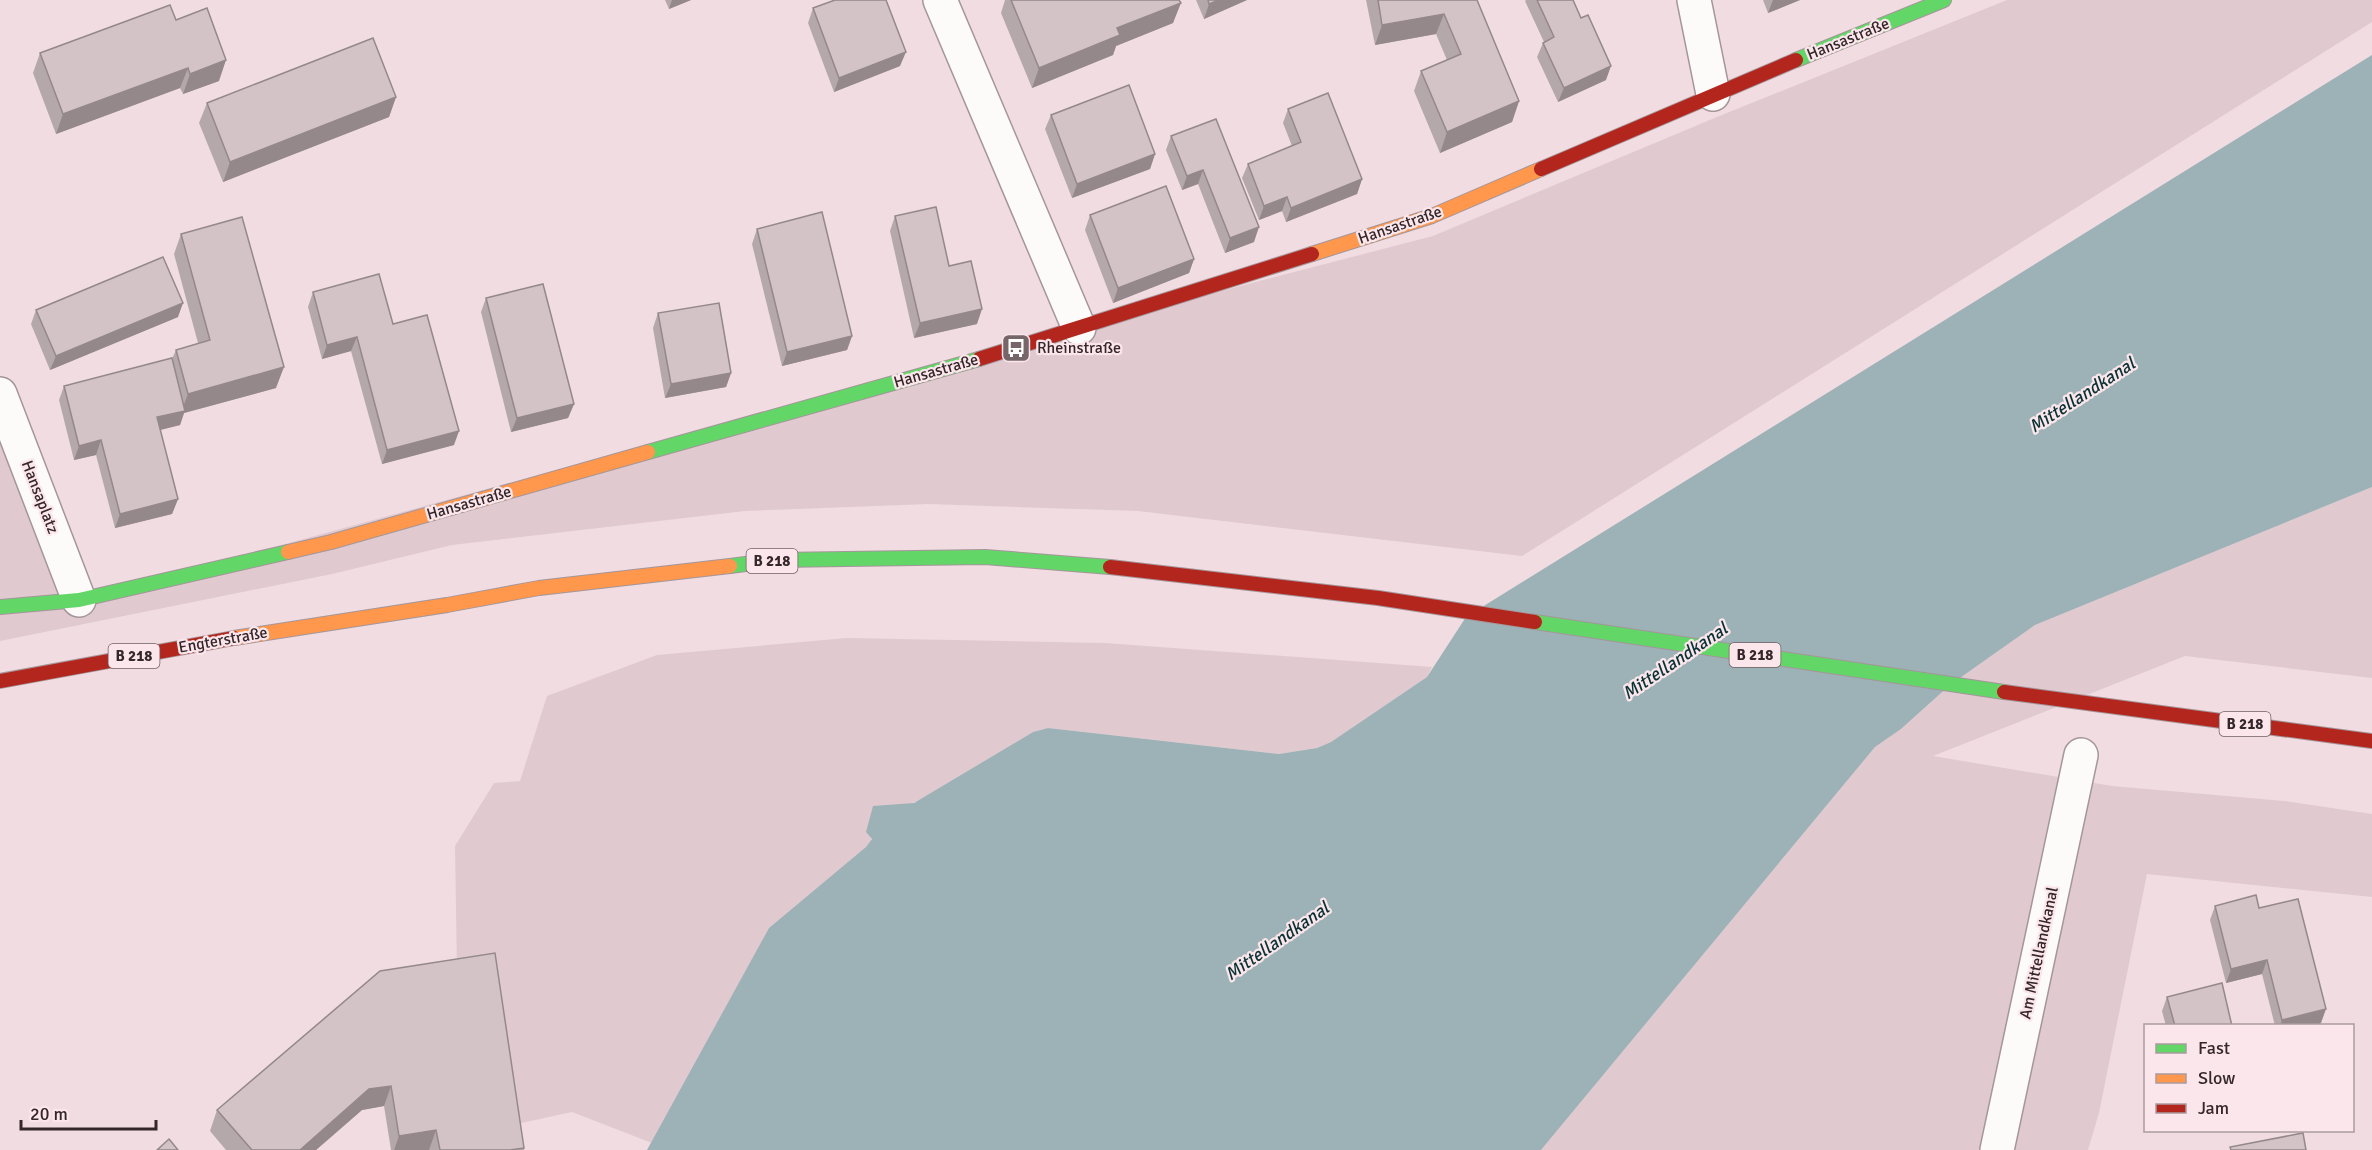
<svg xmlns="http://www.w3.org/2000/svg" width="2372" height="1150" viewBox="0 0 2372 1150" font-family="Signika,sans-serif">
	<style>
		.green { fill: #e0cad0 }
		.water { fill: #9db2b6 }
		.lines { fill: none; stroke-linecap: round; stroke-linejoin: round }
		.street-casing { stroke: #a4969a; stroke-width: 36 }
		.fast-casing { stroke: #a4969a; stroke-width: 16 }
		.slow-casing { stroke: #a4969a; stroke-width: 16 }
		.jam-casing { stroke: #a4969a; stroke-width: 16 }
		.street { stroke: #fdfafa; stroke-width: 33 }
		.fast { stroke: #63d668; stroke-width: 14 }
		.slow { stroke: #ff974d; stroke-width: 14 }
		.jam { stroke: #b3261e; stroke-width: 14 }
		.wall { fill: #b5a8ab }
		.shaded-wall { fill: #94888b }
		.building { fill: #d3c3c7; stroke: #94888b; stroke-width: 1.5 }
		.labels { text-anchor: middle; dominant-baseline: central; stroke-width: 4.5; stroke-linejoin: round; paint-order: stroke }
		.shield { fill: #fbe6eb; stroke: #706064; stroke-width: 1.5 }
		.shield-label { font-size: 15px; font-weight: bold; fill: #34272a }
		.street-label { font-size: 16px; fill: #34272a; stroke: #fbe6eb }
		.poi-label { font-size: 16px; fill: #34272a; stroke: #fbe6eb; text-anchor: start }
		.water-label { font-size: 18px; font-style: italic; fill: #093235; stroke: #fbe6eb }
	</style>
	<rect width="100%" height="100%" fill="#f0dce1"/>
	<g class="green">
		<polygon points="2007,0 2372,0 2372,22 1522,556 1138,511 928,504 745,511 452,545 332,574 0,641 0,394 79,600 1079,328 1433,236 1717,117"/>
		<polygon points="2372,487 2372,678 2185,656 1933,756 2112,786 2284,801 2372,814 2372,897 2147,874 2099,1113 2088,1150 1541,1150 1875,747 1901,729 1950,685 2035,625"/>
		<polygon points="847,638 1105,643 1432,667 1427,677 1331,742 1317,748 1279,754 1048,728 1033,732 920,800 906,805 871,836 871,842 859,854 769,928 652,1143 572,1112 512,1125 457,972 455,846 494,783 520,781 547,696 657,655"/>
	</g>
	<polygon class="water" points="2372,55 2372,487 2035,625 1950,685 1901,729 1875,747 1541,1150 647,1150 769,928 866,847 872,839 866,832 873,806 914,803 1033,732 1048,728 1279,754 1317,748 1331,742 1427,677 1466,617"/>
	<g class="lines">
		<g class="street-casing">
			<g id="street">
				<polyline points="940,0 1079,328"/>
				<polyline points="1694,0 1713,94"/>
				<polyline points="0,394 79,600"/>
				<polyline points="1997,1150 2081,755"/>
			</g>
		</g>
		<g class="fast-casing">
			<g id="fast">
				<polyline points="1796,60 1944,0"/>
				<polyline points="648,452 979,359"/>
				<polyline points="730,566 777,560 985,557 1110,567"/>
				<polyline points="0,607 79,600 288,552"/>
				<polyline points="1535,622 2004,692"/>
			</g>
		</g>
		<g class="slow-casing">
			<g id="slow">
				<polyline points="1312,254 1432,216 1541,169"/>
				<polyline points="288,552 331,542 648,452"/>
				<polyline points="234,638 447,605 539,588 730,566"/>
			</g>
		</g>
		<g class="jam-casing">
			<g id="jam">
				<polyline points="1541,169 1796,60"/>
				<polyline points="979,359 1312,254"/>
				<polyline points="1110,567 1378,598 1535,622"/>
				<polyline points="0,681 234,638"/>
				<polyline points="2004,692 2372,741"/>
			</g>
		</g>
		<use href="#street" class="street"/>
		<use href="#fast" class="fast"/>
		<use href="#slow" class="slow"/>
		<use href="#jam" class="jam"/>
	</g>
	<g class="wall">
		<polygon points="665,0 691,0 669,9"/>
		<polygon points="1005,0 1179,0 1173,23 1116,46 1113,55 1032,88 1001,13"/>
		<polygon points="1196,0 1247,0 1204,19"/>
		<polygon points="1366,0 1477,0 1519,101 1512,122 1440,153 1414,91 1421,71 1447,60 1436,34 1375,45"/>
		<polygon points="1526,0 1573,0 1606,80 1558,102 1537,57 1543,43 1544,42 1525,1"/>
		<polygon points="1763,0 1800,0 1768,13"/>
		<polygon points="813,8 900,66 834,92 808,23"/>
		<polygon points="176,20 219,81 183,94 180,88 56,134 33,73 40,53"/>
		<polygon points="396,97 389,117 223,182 199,123 207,103"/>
		<polygon points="1288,109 1362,179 1357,194 1286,222 1282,211 1259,220 1242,178 1248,164 1292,146 1283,123"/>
		<polygon points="1051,115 1155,154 1150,169 1072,198 1045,129"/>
		<polygon points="1216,119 1254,242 1225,253 1198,184 1182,190 1166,150 1171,136"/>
		<polygon points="1090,215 1194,259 1189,273 1113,303 1085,230"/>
		<polygon points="895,216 949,266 977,324 914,338 890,231"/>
		<polygon points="757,229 852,336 847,350 782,366 752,244"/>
		<polygon points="181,234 276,388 184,413 180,425 160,430 178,499 172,514 115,528 96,455 74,460 59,400 64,386 172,359 176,350 198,343 174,254"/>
		<polygon points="313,292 393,324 454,445 382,464 351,351 322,359 308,307"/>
		<polygon points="486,298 574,404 568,418 511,432 481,312"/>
		<polygon points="36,310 178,317 50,370 31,324"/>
		<polygon points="658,313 731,373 726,387 665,398 653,328"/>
		<polygon points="2215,906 2259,908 2321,1023 2312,1026 2275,1026 2262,974 2226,983 2210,920"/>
		<polygon points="380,971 524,1148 524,1150 391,1150 384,1106 362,1110 316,1150 226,1150 210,1131 217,1110"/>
		<polygon points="2167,997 2232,1026 2166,1026 2162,1011"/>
	</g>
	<g class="shaded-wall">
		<polygon points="672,0 691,0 669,9"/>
		<polygon points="1219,0 1247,0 1204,19 1209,4"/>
		<polygon points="1773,0 1800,0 1768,13"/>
		<polygon points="1181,3 1173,23 1116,46 1113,55 1032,88 1039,68 1117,28"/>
		<polygon points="1444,14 1436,34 1375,45 1382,25"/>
		<polygon points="906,52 900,66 834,92 839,78"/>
		<polygon points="226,60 219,81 183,94 190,74"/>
		<polygon points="1611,66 1606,80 1558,102 1564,88"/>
		<polygon points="188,68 180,88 56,134 63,114"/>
		<polygon points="396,97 389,117 223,182 230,162"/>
		<polygon points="1519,101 1512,122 1440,153 1447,132"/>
		<polygon points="1155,154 1150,169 1072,198 1077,184"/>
		<polygon points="1203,170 1198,184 1182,190 1187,176"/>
		<polygon points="1362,179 1357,194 1286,222 1291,208"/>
		<polygon points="1287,197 1282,211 1259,220 1264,206"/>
		<polygon points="1259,227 1254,242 1225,253 1230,238"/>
		<polygon points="1194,259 1189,273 1113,303 1118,288"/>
		<polygon points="183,303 178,317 50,370 56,356"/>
		<polygon points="982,309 977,324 914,338 920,323"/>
		<polygon points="852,336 847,350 782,366 787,352"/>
		<polygon points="357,337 351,351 322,359 327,345"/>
		<polygon points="284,367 276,388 184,413 180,425 152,432 157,417 181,412 188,394"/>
		<polygon points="731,373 726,387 665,398 671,384"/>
		<polygon points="574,404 568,418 511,432 517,418"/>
		<polygon points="459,431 454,445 382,464 387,450"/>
		<polygon points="101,440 96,455 74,460 79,446"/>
		<polygon points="178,499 172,514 115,528 120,514"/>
		<polygon points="2267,960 2262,974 2226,983 2231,969"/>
		<polygon points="2326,1009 2321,1023 2312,1026 2280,1026 2282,1020"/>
		<polygon points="391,1086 384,1106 362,1110 316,1150 300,1150 369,1089"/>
		<polygon points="436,1130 429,1150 394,1150 399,1136"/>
	</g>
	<g class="building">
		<polygon points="835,0 886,0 906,52 839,78 813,8"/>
		<polygon points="1011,0 1179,0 1181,3 1117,28 1120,35 1039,68"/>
		<polygon points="1208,0 1219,0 1209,4"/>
		<polygon points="1378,0 1477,0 1519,101 1447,132 1421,71 1461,54 1444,14 1382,25"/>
		<polygon points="1537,0 1573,0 1581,18 1588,15 1611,66 1564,88 1543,43 1554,37"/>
		<polygon points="170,5 176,20 207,8 226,60 190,74 188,68 63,114 40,53"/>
		<polygon points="373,38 396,97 230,162 207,103"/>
		<polygon points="1129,85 1155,154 1077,184 1051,115"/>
		<polygon points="1328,93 1362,179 1291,208 1287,197 1264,206 1248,164 1301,142 1288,109"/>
		<polygon points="1216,119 1259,227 1230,238 1203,170 1187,176 1171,136"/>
		<polygon points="1166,186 1194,259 1118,288 1090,215"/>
		<polygon points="936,207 949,266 971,261 982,309 920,323 895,216"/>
		<polygon points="822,212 852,336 787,352 757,229"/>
		<polygon points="242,217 284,367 188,394 176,350 210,340 181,234"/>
		<polygon points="163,257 183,303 56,356 36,310"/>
		<polygon points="379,274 393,324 427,315 459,431 387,450 357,337 327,345 313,292"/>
		<polygon points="543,284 574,404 517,418 486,298"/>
		<polygon points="719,303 731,373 671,384 658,313"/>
		<polygon points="172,358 185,411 157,417 178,499 120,514 101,440 79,446 64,386"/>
		<polygon points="2256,895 2259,908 2298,899 2326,1009 2282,1020 2267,960 2231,969 2215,906"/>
		<polygon points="495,953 524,1148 510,1150 440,1150 436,1130 399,1136 391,1086 369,1089 300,1150 252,1150 217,1110 380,971"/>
		<polygon points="2222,983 2232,1026 2175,1026 2167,997"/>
		<polygon points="2303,1133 2306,1150 2231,1150 2230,1147"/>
		<polygon points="169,1139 178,1150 157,1150"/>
	</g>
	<defs>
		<g id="bus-square" transform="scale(1.5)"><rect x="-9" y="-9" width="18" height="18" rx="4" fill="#76666a" stroke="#fbe6eb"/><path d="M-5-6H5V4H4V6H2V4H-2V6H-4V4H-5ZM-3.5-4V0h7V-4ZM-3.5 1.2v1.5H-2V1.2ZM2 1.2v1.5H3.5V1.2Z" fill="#fff"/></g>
	</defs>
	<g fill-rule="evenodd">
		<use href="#bus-square" x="1016" y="348"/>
	</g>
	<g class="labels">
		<g class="shield">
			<rect x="746.5" y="549" width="51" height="24" rx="4.5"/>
			<rect x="1729.5" y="643" width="51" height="24" rx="4.5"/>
			<rect x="108.5" y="644" width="51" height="24" rx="4.5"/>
			<rect x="2219.5" y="712" width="51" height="24" rx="4.5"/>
		</g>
		<g class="shield-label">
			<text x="772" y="561">B 218</text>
			<text x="1755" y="655">B 218</text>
			<text x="134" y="656">B 218</text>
			<text x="2245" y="724">B 218</text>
		</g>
		<g class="street-label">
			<text transform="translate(1848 39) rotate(-22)">Hansastraße</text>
			<text transform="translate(1400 225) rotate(-19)">Hansastraße</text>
			<text transform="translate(936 371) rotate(-16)">Hansastraße</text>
			<text transform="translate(40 497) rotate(69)">Hansaplatz</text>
			<text transform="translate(469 503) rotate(-16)">Hansastraße</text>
			<text transform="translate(223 640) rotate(-10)">Engterstraße</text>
			<text transform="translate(2039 953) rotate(-78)">Am Mittellandkanal</text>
		</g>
		<g class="poi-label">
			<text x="1037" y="348">Rheinstraße</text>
		</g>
		<g class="water-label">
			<text transform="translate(2082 395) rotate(-33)">Mittellandkanal</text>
			<text transform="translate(1675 661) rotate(-34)">Mittellandkanal</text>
			<text transform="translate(1277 941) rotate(-35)">Mittellandkanal</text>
		</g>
	</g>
	<rect x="2144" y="1024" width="210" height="108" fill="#fbe6eb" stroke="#ab9a9e" stroke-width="1.5"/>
	<rect x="2156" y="1044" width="30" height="9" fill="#63d668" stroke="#ab9a9e" stroke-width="1.5"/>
	<text x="2198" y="1054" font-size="18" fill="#34272a">Fast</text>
	<rect x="2156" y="1074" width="30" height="9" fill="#ff974d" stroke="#ab9a9e" stroke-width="1.5"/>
	<text x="2198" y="1084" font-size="18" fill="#34272a">Slow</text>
	<rect x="2156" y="1104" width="30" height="9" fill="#b3261e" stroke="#ab9a9e" stroke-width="1.5"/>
	<text x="2198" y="1114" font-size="18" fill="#34272a">Jam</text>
	<path d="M21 1120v9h135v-9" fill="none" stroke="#34272a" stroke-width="3"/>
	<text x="30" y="1120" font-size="18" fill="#34272a" stroke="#fbe6eb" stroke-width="4.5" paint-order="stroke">20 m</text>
</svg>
